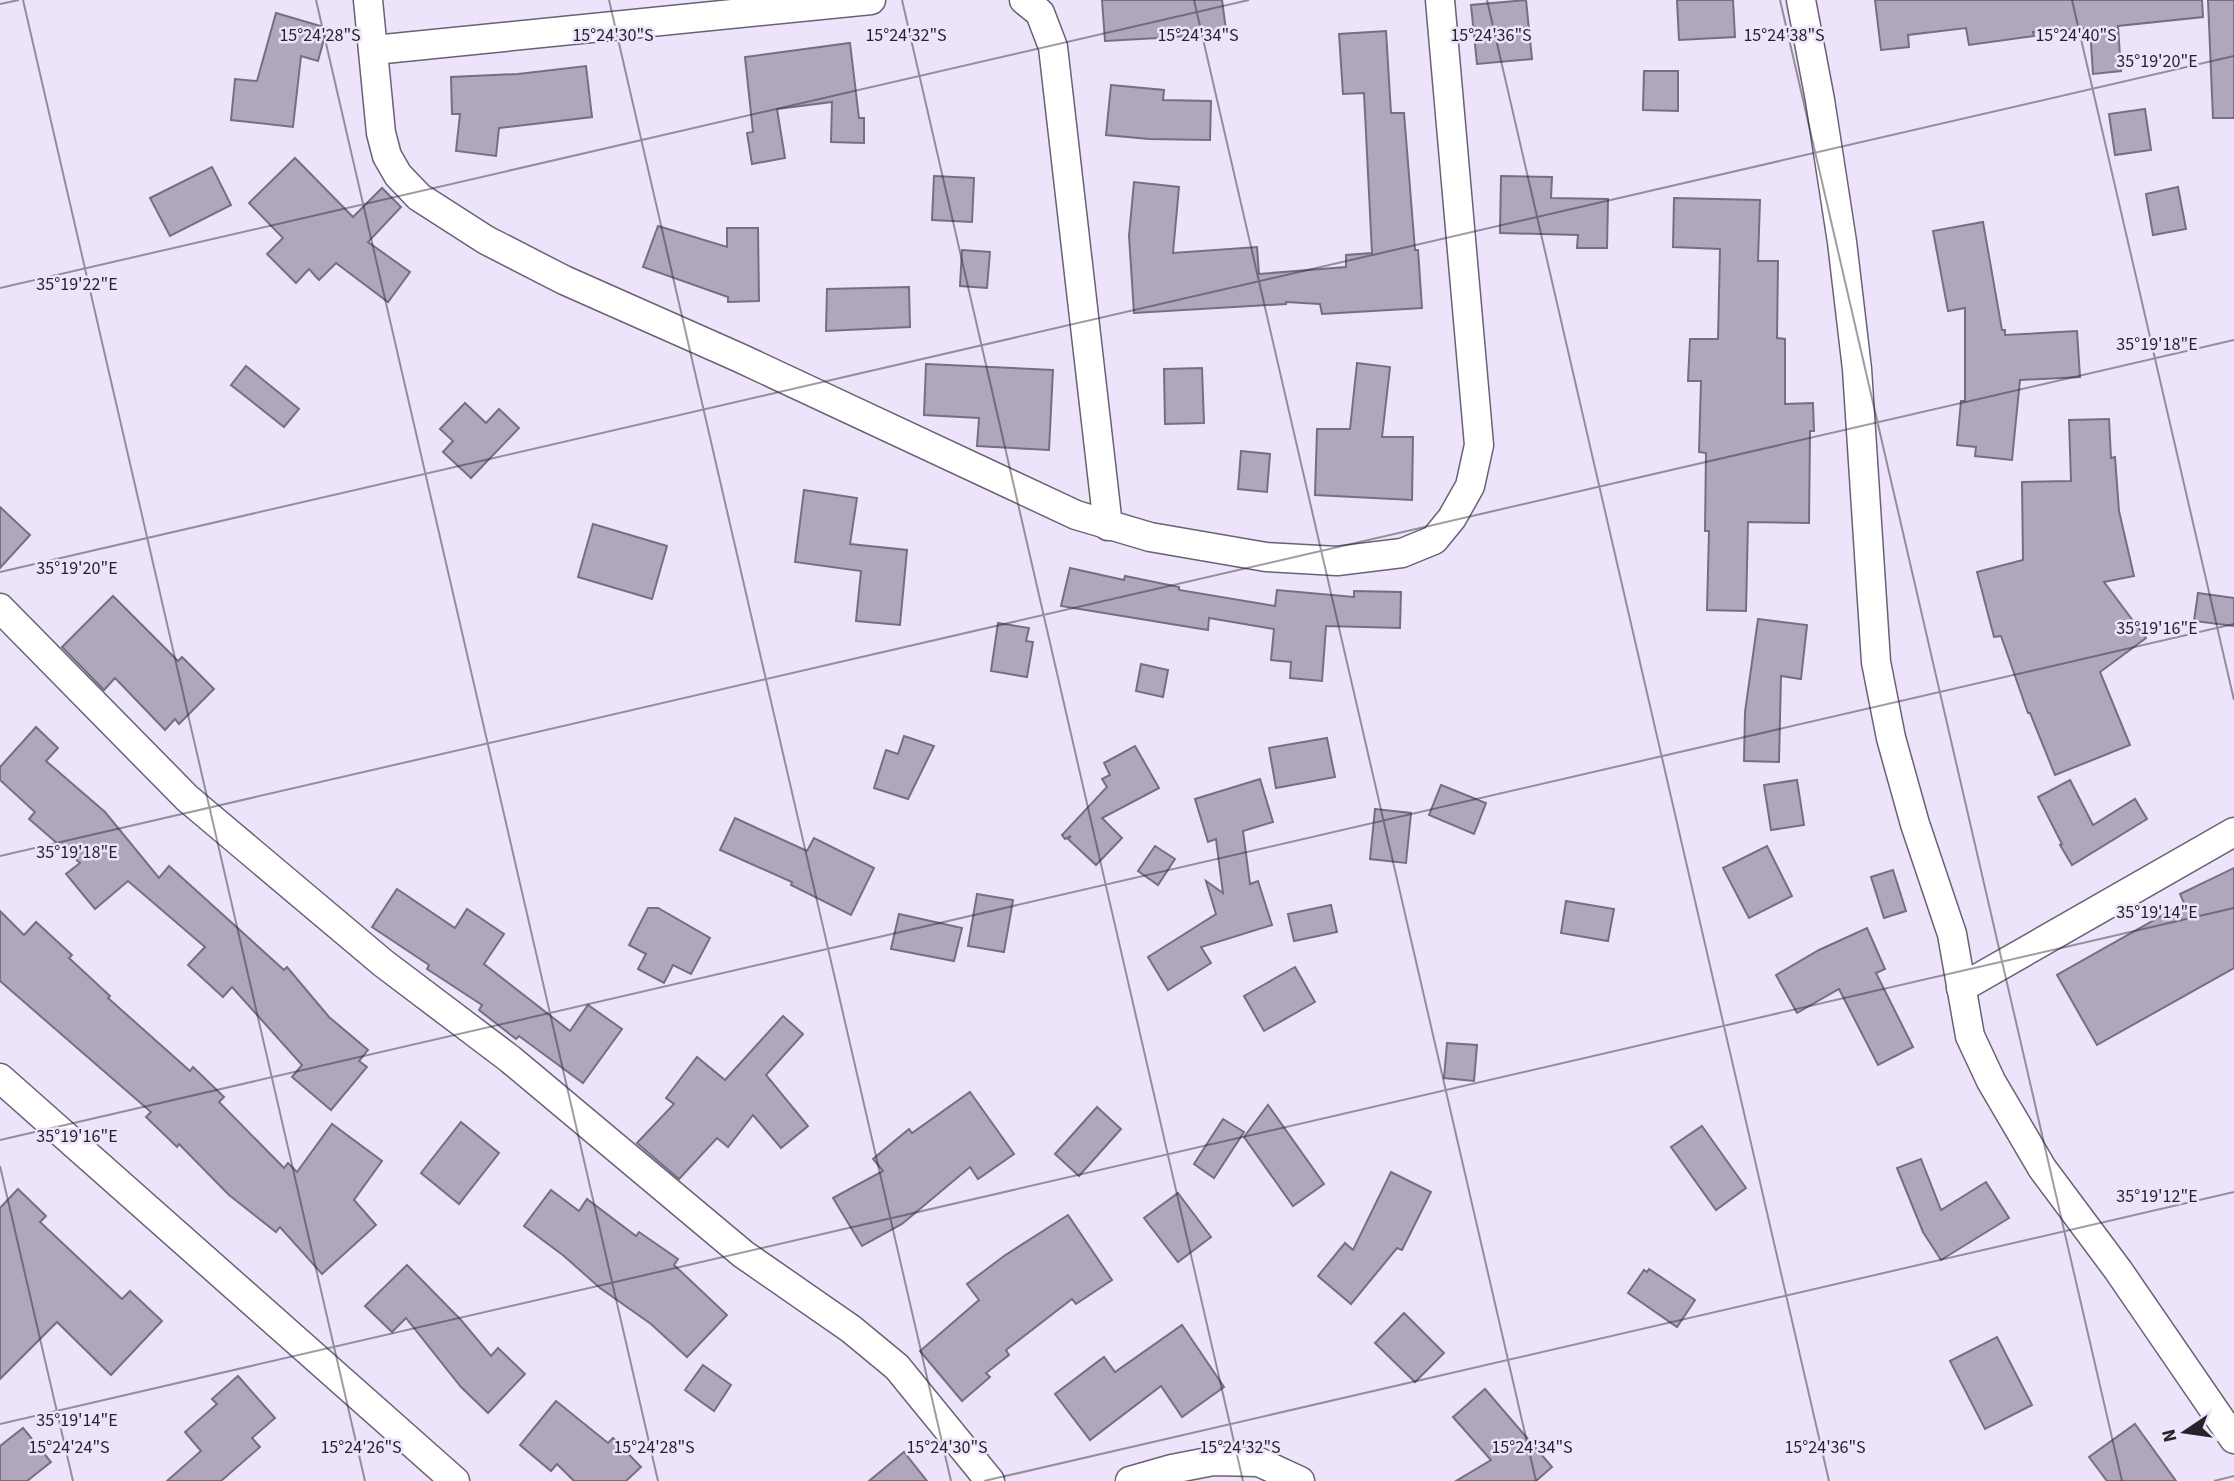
<svg xmlns="http://www.w3.org/2000/svg" width="2234" height="1481" viewBox="0 0 2234 1481" font-family="'Source Sans 3',sans-serif">
	<style>
		.building { fill: #b0a7bc; stroke: #766e81; stroke-width: 2 }
		.lines { fill: none; stroke-linecap: round; stroke-linejoin: round }
		.street-casing { stroke: #696174; stroke-width: 31 }
		.street { stroke: #fff; stroke-width: 28 }
		.ticks { fill: none; stroke: #27232b; stroke-width: 2; stroke-opacity: 0.45 }
		.ticks-label { font-size: 18px; text-anchor: middle; fill: #27232b; stroke: #ede3fa; stroke-width: 5; stroke-linejoin: round; paint-order: stroke }
	</style>
	<rect width="100%" height="100%" fill="#ede3fa"/>
	<g class="building">
		<polygon points="1102,0 1222,0 1226,30 1176,37 1105,41"/>
		<polygon points="1526,0 1532,59 1477,64 1471,5"/>
		<polygon points="1677,0 1733,0 1735,37 1679,40"/>
		<polygon points="1875,0 2202,0 2203,17 2118,26 2121,71 2093,74 2090,28 2033,32 2034,36 1969,45 1966,28 1908,35 1909,47 1881,50"/>
		<polygon points="2208,0 2234,0 2234,118 2213,118"/>
		<polygon points="276,13 327,28 318,61 301,56 293,127 231,120 235,79 257,81"/>
		<polygon points="1386,31 1391,113 1404,113 1415,250 1418,250 1422,308 1322,314 1320,304 1286,302 1286,304 1134,313 1129,236 1134,182 1179,187 1173,253 1257,247 1259,274 1346,267 1346,255 1372,253 1364,93 1343,94 1339,34"/>
		<polygon points="850,43 859,118 864,118 864,143 831,142 832,102 777,109 785,158 752,164 747,133 753,132 745,57"/>
		<polygon points="586,66 592,117 499,128 496,156 456,151 460,114 452,114 451,77 518,74"/>
		<polygon points="1644,71 1678,71 1678,111 1643,110"/>
		<polygon points="1111,85 1164,90 1163,100 1211,101 1210,140 1149,139 1106,135"/>
		<polygon points="2145,109 2151,150 2115,155 2109,114"/>
		<polygon points="295,158 353,217 382,188 401,207 368,242 410,272 388,302 336,263 319,280 309,269 296,283 267,254 283,238 249,203"/>
		<polygon points="212,167 231,205 170,236 150,198"/>
		<polygon points="934,176 974,178 972,222 932,220"/>
		<polygon points="1501,176 1552,177 1551,198 1608,199 1607,248 1577,248 1578,235 1500,233"/>
		<polygon points="2178,187 2186,229 2153,235 2146,194"/>
		<polygon points="1674,198 1760,200 1758,261 1778,261 1777,338 1785,339 1785,404 1813,403 1814,431 1810,431 1809,523 1748,522 1746,611 1707,610 1709,531 1705,531 1706,453 1699,452 1701,381 1688,381 1690,339 1718,339 1720,249 1673,247"/>
		<polygon points="1983,222 2002,330 2005,330 2005,335 2077,331 2080,377 2020,380 2012,460 1975,456 1976,447 1957,445 1961,401 1965,401 1965,308 1948,311 1933,231"/>
		<polygon points="658,226 727,247 727,228 758,228 759,301 728,302 728,297 643,267"/>
		<polygon points="962,250 990,252 987,288 960,286"/>
		<polygon points="909,287 910,327 826,331 827,289"/>
		<polygon points="1357,363 1390,367 1382,437 1413,437 1412,500 1315,495 1317,429 1350,429"/>
		<polygon points="926,364 1053,370 1049,450 977,446 979,418 924,415"/>
		<polygon points="246,366 299,409 284,427 231,385"/>
		<polygon points="1202,368 1204,423 1165,424 1164,369"/>
		<polygon points="465,403 486,423 499,409 519,428 471,478 443,452 453,441 440,429"/>
		<polygon points="2109,419 2111,458 2115,457 2119,511 2134,576 2104,582 2146,638 2100,672 2130,745 2055,775 2030,713 2028,713 2001,636 1994,637 1977,572 2023,560 2022,482 2071,481 2069,420"/>
		<polygon points="1241,451 1270,454 1267,492 1238,489"/>
		<polygon points="804,490 857,498 850,544 907,550 900,625 856,621 861,571 795,562"/>
		<polygon points="0,507 30,535 0,568"/>
		<polygon points="593,524 667,546 652,599 578,577"/>
		<polygon points="1070,568 1124,580 1125,576 1179,587 1179,590 1275,606 1277,590 1354,597 1354,591 1401,592 1400,628 1326,626 1322,681 1290,678 1291,662 1271,660 1274,629 1209,618 1208,630 1061,606"/>
		<polygon points="2198,593 2234,598 2234,626 2194,621"/>
		<polygon points="113,596 178,661 182,657 214,689 179,724 175,719 165,730 115,678 104,690 62,647"/>
		<polygon points="1758,619 1807,625 1801,679 1781,676 1779,762 1744,761 1745,712"/>
		<polygon points="998,623 1029,628 1026,641 1033,642 1027,677 991,671"/>
		<polygon points="1141,664 1168,670 1163,697 1136,691"/>
		<polygon points="36,727 58,748 46,761 105,812 159,878 169,866 284,970 287,967 329,1017 368,1050 359,1061 367,1067 331,1110 292,1077 302,1065 232,987 223,997 188,965 205,947 128,881 95,909 66,874 80,863 29,819 35,812 0,780 0,767"/>
		<polygon points="904,736 934,746 908,799 874,788 886,750 898,754"/>
		<polygon points="1327,738 1335,777 1276,788 1269,748"/>
		<polygon points="1135,746 1159,788 1102,818 1122,838 1096,865 1068,839 1071,836 1065,839 1062,835 1107,787 1102,779 1110,775 1104,763"/>
		<polygon points="1260,779 1273,822 1243,831 1250,884 1258,881 1272,925 1201,947 1211,963 1168,990 1148,957 1216,914 1206,881 1223,893 1216,839 1208,842 1195,799"/>
		<polygon points="1797,780 1804,825 1771,830 1764,785"/>
		<polygon points="2070,780 2093,825 2135,799 2147,819 2072,865 2060,845 2062,844 2038,797"/>
		<polygon points="1441,785 1486,803 1474,834 1429,815"/>
		<polygon points="1375,809 1411,813 1406,863 1370,859"/>
		<polygon points="735,818 807,851 814,838 874,868 851,915 791,885 792,882 720,850"/>
		<polygon points="1155,846 1175,859 1158,885 1138,871"/>
		<polygon points="1767,846 1792,896 1749,918 1723,868"/>
		<polygon points="2234,868 2234,968 2097,1045 2057,975 2184,903 2180,894"/>
		<polygon points="1893,870 1906,911 1884,918 1871,877"/>
		<polygon points="397,889 455,928 467,909 504,934 484,964 570,1031 588,1005 622,1029 583,1083 519,1036 516,1039 479,1010 482,1005 427,969 429,965 372,927"/>
		<polygon points="977,894 1013,900 1004,952 968,946"/>
		<polygon points="1566,901 1614,909 1608,941 1561,933"/>
		<polygon points="1331,905 1337,932 1294,941 1288,914"/>
		<polygon points="648,908 658,908 710,938 691,974 673,965 664,983 638,969 646,954 629,945"/>
		<polygon points="0,911 24,935 36,922 72,955 69,958 110,996 108,998 190,1071 193,1067 224,1097 219,1102 284,1168 288,1163 297,1172 332,1124 382,1161 354,1200 376,1225 322,1274 280,1227 276,1232 229,1195 179,1144 177,1147 146,1117 151,1112 0,981"/>
		<polygon points="899,914 962,928 954,961 891,949"/>
		<polygon points="1867,928 1885,969 1876,973 1913,1047 1878,1065 1839,989 1797,1013 1776,975 1819,950"/>
		<polygon points="1295,967 1315,1002 1264,1031 1244,996"/>
		<polygon points="783,1016 803,1034 766,1075 808,1126 781,1148 753,1115 728,1147 717,1138 679,1179 637,1143 674,1104 666,1098 697,1057 725,1080"/>
		<polygon points="1447,1043 1477,1045 1474,1081 1444,1078"/>
		<polygon points="970,1092 1014,1154 978,1179 970,1167 902,1224 862,1246 833,1198 883,1171 873,1159 909,1129 912,1133"/>
		<polygon points="1268,1105 1324,1184 1293,1206 1244,1137"/>
		<polygon points="1097,1107 1121,1129 1079,1176 1055,1154"/>
		<polygon points="1223,1119 1244,1132 1214,1178 1194,1164"/>
		<polygon points="461,1122 499,1153 459,1204 421,1173"/>
		<polygon points="1702,1126 1746,1188 1716,1210 1671,1147"/>
		<polygon points="1921,1159 1941,1210 1986,1182 2009,1218 1941,1260 1923,1232 1897,1168"/>
		<polygon points="1391,1172 1431,1192 1402,1250 1397,1248 1351,1304 1318,1276 1345,1243 1353,1250"/>
		<polygon points="18,1189 46,1216 40,1222 122,1299 130,1291 162,1321 111,1375 57,1322 0,1379 0,1208"/>
		<polygon points="551,1190 579,1211 587,1199 636,1236 639,1232 678,1259 674,1265 727,1315 687,1357 651,1324 600,1288 564,1256 524,1226"/>
		<polygon points="1178,1193 1211,1237 1178,1262 1144,1218"/>
		<polygon points="1068,1215 1112,1280 1076,1304 1072,1299 1006,1350 1009,1355 986,1373 990,1377 962,1401 920,1351 979,1300 967,1284 1004,1256"/>
		<polygon points="407,1265 461,1320 491,1356 498,1348 525,1374 488,1413 461,1387 406,1318 392,1332 365,1306"/>
		<polygon points="1649,1269 1695,1300 1677,1327 1628,1293 1644,1270 1647,1272"/>
		<polygon points="1404,1313 1444,1353 1415,1382 1375,1343"/>
		<polygon points="1182,1325 1224,1387 1182,1417 1161,1386 1090,1440 1055,1394 1104,1357 1115,1372"/>
		<polygon points="1997,1337 2032,1405 1985,1429 1950,1361"/>
		<polygon points="703,1365 731,1385 714,1411 685,1390"/>
		<polygon points="238,1376 275,1418 252,1438 260,1447 221,1481 167,1481 201,1451 185,1432 217,1404 212,1399"/>
		<polygon points="1485,1389 1552,1467 1536,1481 1456,1481 1491,1460 1453,1417"/>
		<polygon points="556,1401 608,1443 613,1438 641,1467 626,1481 574,1481 557,1464 551,1471 520,1445"/>
		<polygon points="2135,1424 2176,1481 2107,1481 2089,1457"/>
		<polygon points="23,1428 51,1462 27,1481 0,1481 0,1446"/>
		<polygon points="904,1452 927,1481 869,1481"/>
	</g>
	<g class="lines">
		<g class="street-casing">
			<g id="street">
				<polyline points="368,0 381,133 387,156 398,175 419,197 486,240 564,280 740,358 1076,515 1150,537 1266,557 1337,561 1402,553 1434,540 1452,518 1470,486 1479,445 1440,0"/>
				<polyline points="1024,0 1040,13 1053,47 1108,526"/>
				<polyline points="1801,0 1820,100 1842,242 1857,369 1876,662 1891,738 1915,824 1952,934 1970,1036 1991,1081 2042,1168 2118,1270 2234,1439"/>
				<polyline points="374,50 871,0"/>
				<polyline points="0,608 187,798 383,963 510,1059 743,1254 851,1329 897,1367 990,1481"/>
				<polyline points="1961,988 2234,832"/>
				<polyline points="0,1078 455,1481"/>
				<polyline points="1130,1481 1172,1469 1213,1461 1259,1462 1300,1481"/>
			</g>
		</g>
		<use href="#street" class="street"/>
	</g>
	<path class="ticks" d="M23 0 365 1481M316 0 658 1481M609 0 951 1481M902 0 1243 1481M1194 0 1536 1481M1487 0 1829 1481M1780 0 2122 1481M2072 0 2234 700M0 4 19 0M0 288 1249 0M0 572 2234 56M0 856 2234 340M0 1140 2234 624M0 1166 73 1481M0 1424 2234 908M984 1481 2234 1192M2214 1481 2234 1476"/>
	<g class="ticks-label">
		<text x="320" y="41">15°24'28"S</text>
		<text x="613" y="41">15°24'30"S</text>
		<text x="906" y="41">15°24'32"S</text>
		<text x="1198" y="41">15°24'34"S</text>
		<text x="1491" y="41">15°24'36"S</text>
		<text x="1784" y="41">15°24'38"S</text>
		<text x="2076" y="41">15°24'40"S</text>
		<text x="2157" y="67">35°19'20"E</text>
		<text x="77" y="290">35°19'22"E</text>
		<text x="2157" y="350">35°19'18"E</text>
		<text x="77" y="574">35°19'20"E</text>
		<text x="2157" y="634">35°19'16"E</text>
		<text x="77" y="858">35°19'18"E</text>
		<text x="2157" y="918">35°19'14"E</text>
		<text x="77" y="1142">35°19'16"E</text>
		<text x="2157" y="1202">35°19'12"E</text>
		<text x="77" y="1426">35°19'14"E</text>
		<text x="69" y="1453">15°24'24"S</text>
		<text x="361" y="1453">15°24'26"S</text>
		<text x="654" y="1453">15°24'28"S</text>
		<text x="947" y="1453">15°24'30"S</text>
		<text x="1240" y="1453">15°24'32"S</text>
		<text x="1532" y="1453">15°24'34"S</text>
		<text x="1825" y="1453">15°24'36"S</text>
	</g>
	<g transform="translate(2185 1432) rotate(257)" stroke="#ede3fa" stroke-width="5" paint-order="stroke">
	<path d="M0-5L12 26L0 18L-12 26Z" fill="#27232b"/>
	<text y="-10" font-size="19" font-weight="bold" text-anchor="middle" fill="#27232b">N</text>
	</g>
</svg>
